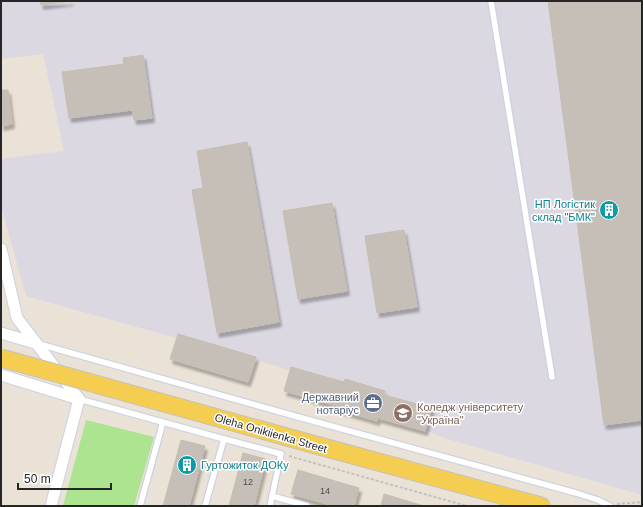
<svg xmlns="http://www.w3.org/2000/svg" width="643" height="507" viewBox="0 0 643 507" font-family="Arial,sans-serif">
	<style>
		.industrial { fill: #dbd8e2 }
		.green { fill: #ade490 }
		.building { fill: #c5bfb7; stroke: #c5beb1; filter: url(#shadow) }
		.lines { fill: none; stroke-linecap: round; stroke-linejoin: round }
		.lane-casing { stroke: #ccd0e1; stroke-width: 8 }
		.street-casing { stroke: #ccd0e1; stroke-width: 13 }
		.primary-casing { stroke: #c2c2c2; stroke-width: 19 }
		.path { stroke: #c2c2c2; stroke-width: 2; stroke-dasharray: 3 2; stroke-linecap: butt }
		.lane { stroke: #fff; stroke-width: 5.5 }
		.street { stroke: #fff; stroke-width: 11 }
		.primary { stroke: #f5ce51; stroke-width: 17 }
		.primary-bridge-casing { stroke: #c2c2c2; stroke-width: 19; stroke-linecap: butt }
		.primary-bridge { stroke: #f5ce51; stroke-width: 17 }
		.labels { text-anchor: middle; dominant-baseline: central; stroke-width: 3; stroke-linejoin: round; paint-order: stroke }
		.number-label { font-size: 9px; fill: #4e4c4a }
		.culture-label { font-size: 11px; fill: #0d838f; stroke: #fff; text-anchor: end }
		.service-label { font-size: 11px; fill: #4e5e75; stroke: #fff; text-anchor: end }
		.education-label { font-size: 11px; fill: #785e54; stroke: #fff; text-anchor: start }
		.street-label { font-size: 11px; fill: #262626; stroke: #fff }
	</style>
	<defs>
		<filter id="shadow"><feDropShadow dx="2.5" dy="4.5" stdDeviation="1" flood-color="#0004"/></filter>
	</defs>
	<rect width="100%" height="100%" fill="#eae2d7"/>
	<polygon class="industrial" points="1,1 642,1 642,495 444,438 280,367 26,296 1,206 1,159 64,151 43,54 1,59"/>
	<polygon class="green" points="86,420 154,437 134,506 63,506"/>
	<g class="building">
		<polygon points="40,1 71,1 41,5"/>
		<polygon points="548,1 642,1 642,420 604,425"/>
		<polygon points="143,55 152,118 134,120 132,110 69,118 62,72 124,64 123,58"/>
		<polygon points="1,90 8,90 12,124 1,126"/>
		<polygon points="247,142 279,322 217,333 192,190 203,188 197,151"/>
		<polygon points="332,203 347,291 298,299 283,211"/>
		<polygon points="404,230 417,307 377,313 365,236"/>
		<polygon points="178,334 256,357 248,382 170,359"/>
		<polygon points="291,367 344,382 337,406 284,391"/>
		<polygon points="345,379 385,391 377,421 336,409"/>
		<polygon points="384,395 432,408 425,431 378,418"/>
		<polygon points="181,440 205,446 189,506 163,506"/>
		<polygon points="243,453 266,459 254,506 229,506"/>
		<polygon points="298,470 359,488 354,506 334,506 291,494"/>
		<polygon points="384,494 424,506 381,506"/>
	</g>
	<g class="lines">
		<g class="lane-casing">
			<g id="lane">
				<polyline points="491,1 552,377"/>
				<polyline points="39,344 291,415 576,493 598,500 610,506"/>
				<polyline points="79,399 224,439 281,454 270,506"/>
				<polyline points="272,496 307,506"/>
				<polyline points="140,506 163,422"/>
				<polyline points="205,506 224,439"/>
			</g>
		</g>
		<g class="street-casing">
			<g id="street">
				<polyline points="1,249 17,318 79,399"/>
				<polyline points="1,333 35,343"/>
				<polyline points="1,375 79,399"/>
				<polyline points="51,506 79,399"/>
			</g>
		</g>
		<g class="primary-casing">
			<polyline id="primary" points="323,447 541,506"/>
		</g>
		<g class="path">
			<polyline points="289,456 467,506"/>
			<polyline points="617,504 642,502"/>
		</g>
		<use href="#lane" class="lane"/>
		<use href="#street" class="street"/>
		<use href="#primary" class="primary"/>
		<g class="primary-bridge-casing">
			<polyline id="primary-bridge" points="1,358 323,447"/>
		</g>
		<use href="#primary-bridge" class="primary-bridge"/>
	</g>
	<defs>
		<g id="building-disc" transform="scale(1)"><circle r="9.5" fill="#0f9aa8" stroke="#fff"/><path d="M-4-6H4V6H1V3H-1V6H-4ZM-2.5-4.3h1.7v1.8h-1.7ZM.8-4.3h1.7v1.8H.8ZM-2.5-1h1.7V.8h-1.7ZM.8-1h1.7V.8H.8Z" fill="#fff"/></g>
		<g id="office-disc" transform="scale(1)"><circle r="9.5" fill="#5c6f8a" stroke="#fff"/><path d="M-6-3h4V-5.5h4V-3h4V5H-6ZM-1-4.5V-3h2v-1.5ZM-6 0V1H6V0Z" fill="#fff"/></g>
		<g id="university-disc" transform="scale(1)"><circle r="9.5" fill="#8d6e63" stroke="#fff"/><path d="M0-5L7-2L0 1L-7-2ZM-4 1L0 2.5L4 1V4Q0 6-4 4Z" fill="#fff"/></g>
	</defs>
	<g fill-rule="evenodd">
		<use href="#building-disc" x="609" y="210"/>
		<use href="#office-disc" x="373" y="403"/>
		<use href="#university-disc" x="403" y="413"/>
		<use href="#building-disc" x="187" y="465"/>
	</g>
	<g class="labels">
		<g class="number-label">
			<text x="248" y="482">12</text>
			<text x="325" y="491">14</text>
		</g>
		<g class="culture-label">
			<text x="595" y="204">НП Логістик<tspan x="595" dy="13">склад "БМК"</tspan></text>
			<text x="201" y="465" text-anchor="start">Гуртожиток ДОКу</text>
		</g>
		<g class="service-label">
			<text x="359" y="397">Державний<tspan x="359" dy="13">нотаріус</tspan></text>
		</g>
		<g class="education-label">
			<text x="417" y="407">Коледж університету<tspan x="417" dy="13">"Україна"</tspan></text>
		</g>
		<g class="street-label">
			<text transform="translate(271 433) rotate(16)">Oleha Onikiienka Street</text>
		</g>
	</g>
	<rect width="643" height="507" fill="none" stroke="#262626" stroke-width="4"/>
	<path d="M18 483v6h93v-6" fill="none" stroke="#262626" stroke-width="2"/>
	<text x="24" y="483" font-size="12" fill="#262626" stroke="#ffffff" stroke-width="3" paint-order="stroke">50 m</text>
</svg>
